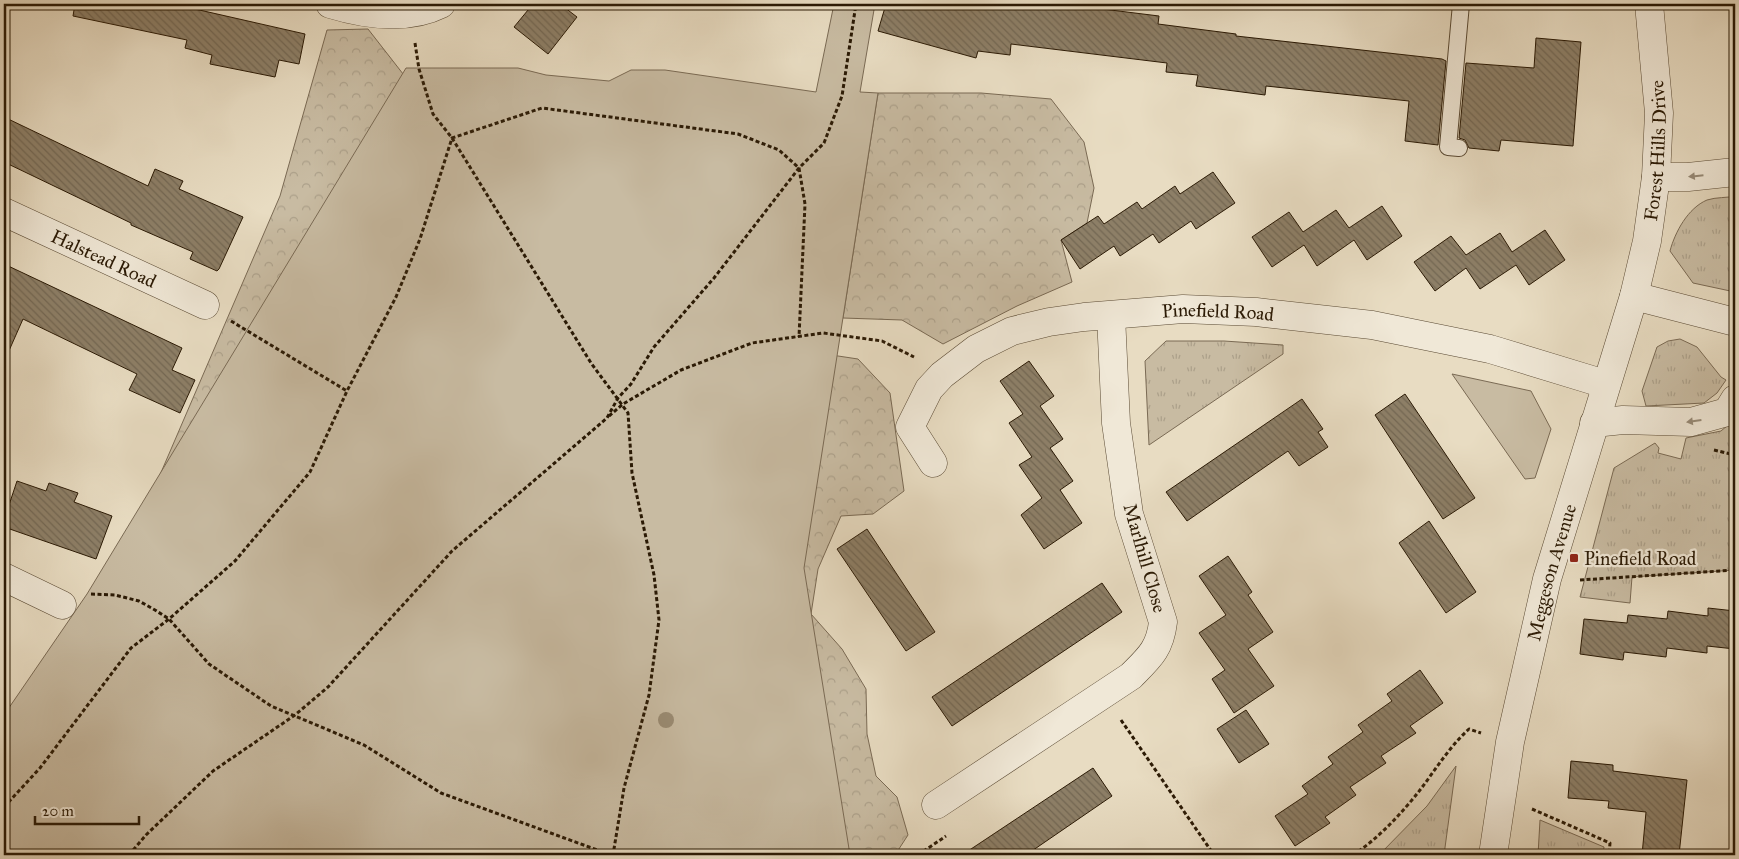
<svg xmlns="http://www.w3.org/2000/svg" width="1739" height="859" viewBox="0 0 1739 859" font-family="'IM FELL Great Primer',serif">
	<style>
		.grass { fill: url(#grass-tufts); stroke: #7a6a54 }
		.forest { fill: url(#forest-crowns); stroke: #7a6a54 }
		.green { fill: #c8bba2; stroke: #7a6a54 }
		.building { fill: url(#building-back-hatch); stroke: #2b1a05 }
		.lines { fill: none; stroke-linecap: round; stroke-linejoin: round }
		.service-casing { stroke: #5a4a34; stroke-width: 18 }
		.minor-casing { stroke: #5a4a34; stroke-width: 29 }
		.path { stroke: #2b1a05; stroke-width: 3; stroke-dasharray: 4 2.5; stroke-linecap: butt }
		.service { stroke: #f0e8d7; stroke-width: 16 }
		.minor { stroke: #f0e8d7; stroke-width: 28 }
		.tree { fill: #9a8c74 }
		.oneway { fill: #978b78 }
		.poi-dot { fill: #8f2418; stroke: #f0e8d7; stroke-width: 2 }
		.labels { text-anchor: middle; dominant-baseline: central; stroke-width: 4.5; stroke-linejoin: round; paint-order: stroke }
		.street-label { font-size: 19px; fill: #2b1a05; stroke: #f0e8d7 }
		.poi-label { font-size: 19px; fill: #2b1a05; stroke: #f0e8d7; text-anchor: start }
	</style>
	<defs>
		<pattern id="grass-tufts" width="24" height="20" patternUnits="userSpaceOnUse" patternTransform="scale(1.25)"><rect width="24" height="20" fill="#c8bba2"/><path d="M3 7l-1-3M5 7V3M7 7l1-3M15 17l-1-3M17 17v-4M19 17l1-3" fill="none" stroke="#aca08a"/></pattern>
		<pattern id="forest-crowns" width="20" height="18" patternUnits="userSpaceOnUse" patternTransform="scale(1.25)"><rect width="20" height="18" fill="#c8bba2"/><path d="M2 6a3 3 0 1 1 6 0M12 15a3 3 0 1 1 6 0" fill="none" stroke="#aca08a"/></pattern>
		<pattern id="building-back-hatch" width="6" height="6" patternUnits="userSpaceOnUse" patternTransform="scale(1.25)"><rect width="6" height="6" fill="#8d7f67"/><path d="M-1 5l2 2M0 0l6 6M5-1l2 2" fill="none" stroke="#736753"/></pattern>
	</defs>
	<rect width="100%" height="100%" fill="#e8dcc2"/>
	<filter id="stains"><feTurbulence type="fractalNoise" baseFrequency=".004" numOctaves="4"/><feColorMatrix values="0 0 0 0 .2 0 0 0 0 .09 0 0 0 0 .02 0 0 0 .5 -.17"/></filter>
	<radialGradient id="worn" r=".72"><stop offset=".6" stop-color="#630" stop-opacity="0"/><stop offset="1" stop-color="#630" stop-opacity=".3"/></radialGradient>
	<g class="grass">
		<path d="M1735 196V292L1693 283 1670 251C1675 232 1688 208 1707 200 1716 197 1727 198 1735 196Z"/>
		<polygon points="1680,339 1697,347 1721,377 1726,380 1717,393 1704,403 1646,406 1642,391 1657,347 1668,341"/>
		<polygon points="1166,341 1224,341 1283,345 1283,354 1149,445 1145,361"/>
		<polygon points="1735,419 1735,570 1632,577 1630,603 1580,597 1614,468 1655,443 1659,448 1658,453 1681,459 1686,438 1721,431"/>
		<polygon points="1456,766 1444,855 1379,855 1427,806"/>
		<polygon points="1540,820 1604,847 1603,855 1538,855"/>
	</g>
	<g class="forest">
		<polygon points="368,29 414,88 153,491 280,196 327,30"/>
		<polygon points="878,93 981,93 1051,99 1084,142 1094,188 1087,223 1061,240 1072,282 1017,306 943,344 902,320 843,318"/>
		<polygon points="805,351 858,359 890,393 904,491 873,514 841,516 818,569 811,614 842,649 866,689 867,734 876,776 897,797 908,835 895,855 643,855"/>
	</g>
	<g class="green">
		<polygon points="834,4 875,4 860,92 878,93 804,568 850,855 4,855 4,715 87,594 406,68 518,68 546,75 609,81 631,70 665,70 816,92"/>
		<polygon points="1452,374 1531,391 1551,429 1535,478 1525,479"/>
	</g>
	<g class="building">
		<polygon points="75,4 173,4 305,34 299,64 279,60 275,77 210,64 212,55 185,48 187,40 73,16"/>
		<polygon points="533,4 560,4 577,17 548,54 514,27"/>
		<polygon points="886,4 1062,4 1159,16 1158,24 1236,34 1236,36 1442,59 1446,61 1438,145 1405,141 1409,101 1266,86 1265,95 1196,86 1198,75 1166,72 1167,63 1011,44 1010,55 978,51 976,58 878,31"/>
		<polygon points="1536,38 1581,42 1573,146 1501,140 1499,151 1469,148 1465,140 1459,138 1466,63 1534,68"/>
		<polygon points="4,117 148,186 155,169 183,181 179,189 243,217 219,269 217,271 190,259 193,252 131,225 131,223 4,162"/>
		<polygon points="1213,172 1235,203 1196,229 1191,221 1159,243 1153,234 1120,256 1114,246 1080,269 1061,240 1098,216 1104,224 1137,202 1142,209 1175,186 1180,194"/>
		<polygon points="1382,206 1402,236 1367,260 1354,240 1317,266 1304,245 1272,267 1252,237 1289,212 1303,232 1336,210 1349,228"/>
		<polygon points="1545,230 1565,260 1529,285 1516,265 1480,289 1466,268 1435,291 1414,262 1451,236 1466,255 1500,233 1512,252"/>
		<polygon points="4,264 182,348 172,370 195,380 180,413 129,390 137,374 23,319 4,362"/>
		<polygon points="1029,361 1054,396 1040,406 1063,439 1050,448 1073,481 1060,490 1082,523 1044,549 1021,515 1042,498 1019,465 1032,457 1009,423 1023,414 1000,381"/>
		<polygon points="1405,394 1475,498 1443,519 1375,415"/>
		<polygon points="1302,399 1323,429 1318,432 1328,447 1299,466 1288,451 1187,521 1166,492"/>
		<polygon points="17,481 46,491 49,483 78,493 74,502 112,516 96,559 4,527 4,520"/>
		<polygon points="1429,521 1476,592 1446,613 1399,543"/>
		<polygon points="867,529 935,632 906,651 837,549"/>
		<polygon points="1228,556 1252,592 1248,595 1273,632 1248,649 1274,686 1234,713 1212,679 1225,670 1199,633 1226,615 1199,576"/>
		<polygon points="1102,583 1122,612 952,726 932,697"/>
		<polygon points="1708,608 1735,611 1735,649 1707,646 1707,653 1667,648 1666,657 1624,652 1623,660 1580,654 1584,619 1627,623 1628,615 1667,619 1668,611 1708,616"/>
		<polygon points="1420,670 1443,703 1410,726 1416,733 1381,756 1386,763 1350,787 1356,795 1325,817 1330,823 1295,846 1275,816 1308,794 1302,786 1333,764 1328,757 1363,732 1358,725 1392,701 1387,694"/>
		<polygon points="1246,710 1269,744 1239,763 1217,729"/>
		<polygon points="1571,761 1613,765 1613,771 1687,780 1679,855 1642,855 1646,812 1608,808 1609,801 1568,798"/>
		<polygon points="1093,768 1112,796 1026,855 962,855"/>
	</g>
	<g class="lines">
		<g class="service-casing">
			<polyline id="service" points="1459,148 1448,147 1461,4"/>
		</g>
		<g class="minor-casing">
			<g id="minor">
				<path d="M330 4C366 15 407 21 441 4"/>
				<polyline points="1656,177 1688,177 1735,172"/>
				<path id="s1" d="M4 212 205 305"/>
				<polyline points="1634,296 1735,322"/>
				<polyline points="1594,423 1623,420 1691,422 1727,412 1735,399"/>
				<path id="s2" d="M933 463 910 427 929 389 942 375 976 349 1012 331 1049 322 1084 317 1183 309 1256 312 1372 325 1490 349 1605 384"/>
				<polyline points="4,577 62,605"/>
				<path d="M936 805 1131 676C1149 658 1160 649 1163 622L1129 514 1116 423 1111 316"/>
				<path id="s3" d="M1493 855 1510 742 1547 579 1634 296 1647 241 1656 177 1659 113 1649 4"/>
			</g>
		</g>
		<g class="path">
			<polyline points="415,43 419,69 433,114 452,138 591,363 628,413 632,473 654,575 659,620 649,695 624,788 613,855"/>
			<polyline points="231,321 347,391"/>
			<polyline points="609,416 623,404 681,370 752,343 823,333 882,341 914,357"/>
			<polyline points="1714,450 1735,455"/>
			<polyline points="1580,580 1735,570"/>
			<polyline points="91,594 115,595 139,601 155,610 169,619 209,664 271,706 364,745 441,793 611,855"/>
			<polyline points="1121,720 1214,855"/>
			<polyline points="4,807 40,768 131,648 169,619 235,561 310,472 347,391 396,297 420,239 452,138 542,108 738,134 779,150 799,168 805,204 799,337"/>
			<polyline points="1532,809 1610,843 1609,855"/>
			<polyline points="129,855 146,835 213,771 295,715 328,687 452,551 607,418 618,398 631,384 654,347 714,278 799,168 824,143 842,96 856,4"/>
			<polyline points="918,855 946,836"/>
			<path d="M1353 855C1378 839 1402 813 1420 790 1436 769 1450 746 1469 729L1481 733"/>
		</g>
		<use href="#service" class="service"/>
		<use href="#minor" class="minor"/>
	</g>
	<circle class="tree" cx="666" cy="720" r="8"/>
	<defs><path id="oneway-solid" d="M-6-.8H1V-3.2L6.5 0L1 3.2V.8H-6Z" transform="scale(1.25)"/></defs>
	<g class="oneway">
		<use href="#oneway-solid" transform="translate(1696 176) rotate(174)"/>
		<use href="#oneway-solid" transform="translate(1694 421) rotate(172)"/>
	</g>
	<rect class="poi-dot" x="1569" y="553" width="10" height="10" rx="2.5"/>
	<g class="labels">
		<g class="street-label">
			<text stroke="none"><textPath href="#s3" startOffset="725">Forest Hills Drive</textPath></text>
			<text stroke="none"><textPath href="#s1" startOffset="110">Halstead Road</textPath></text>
			<text stroke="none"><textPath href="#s2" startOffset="395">Pinefield Road</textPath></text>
			<text transform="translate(1145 558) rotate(74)">Marlhill Close</text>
			<text stroke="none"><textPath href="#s3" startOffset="289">Meggeson Avenue</textPath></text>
		</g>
		<g class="poi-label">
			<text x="1584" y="558">Pinefield Road</text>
		</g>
	</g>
	<rect width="1739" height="859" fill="none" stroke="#e8dcc2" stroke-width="20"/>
	<rect x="5" y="5" width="1729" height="849" fill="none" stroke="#2b1a05" stroke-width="2.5"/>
	<rect x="10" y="10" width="1719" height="839" fill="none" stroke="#2b1a05"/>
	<path d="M35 816v8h104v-8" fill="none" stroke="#2b1a05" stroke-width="2.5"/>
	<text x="42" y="816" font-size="15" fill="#2b1a05" stroke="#f0e8d7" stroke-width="4" paint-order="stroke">20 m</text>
	<rect width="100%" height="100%" filter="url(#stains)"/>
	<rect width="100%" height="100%" fill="url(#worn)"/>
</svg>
